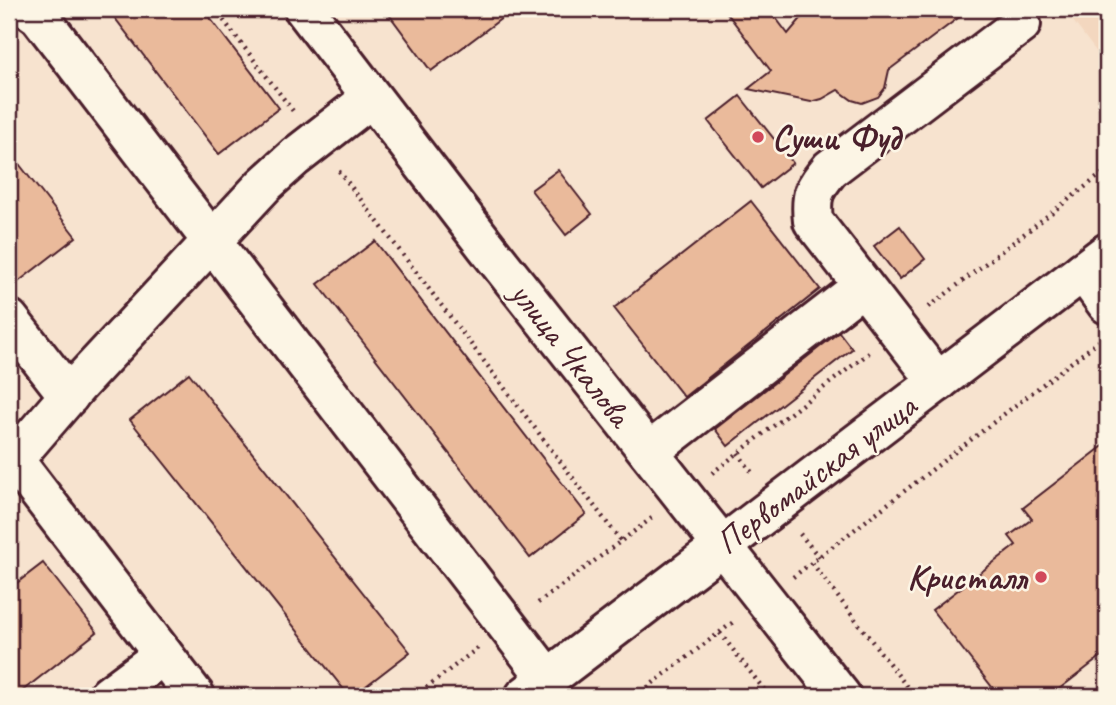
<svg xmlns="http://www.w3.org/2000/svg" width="1116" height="705" viewBox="0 0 1116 705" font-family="Caveat,sans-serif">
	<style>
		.built { fill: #f3d7bf }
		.building { fill: #eaba9b; stroke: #4a1f2b; stroke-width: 2 }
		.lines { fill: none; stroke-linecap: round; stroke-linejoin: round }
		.minor-casing { stroke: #4a1f2b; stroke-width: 44 }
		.major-casing { stroke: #4a1f2b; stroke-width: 44 }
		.path { stroke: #4a1f2b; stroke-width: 4.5; stroke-dasharray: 2 5; stroke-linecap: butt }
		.minor { stroke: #fcf5e5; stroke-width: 38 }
		.major { stroke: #fcf5e5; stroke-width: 38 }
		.poi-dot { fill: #d1495b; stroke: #fcf5e5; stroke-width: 2.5 }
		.labels { text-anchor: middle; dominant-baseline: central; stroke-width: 5; stroke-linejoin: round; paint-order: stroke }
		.poi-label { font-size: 35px; font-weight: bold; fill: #4a1f2b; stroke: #fcf5e5; text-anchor: start }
		.street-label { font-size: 35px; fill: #4a1f2b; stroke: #fcf5e5 }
	</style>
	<rect width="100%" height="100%" fill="#f7e3cf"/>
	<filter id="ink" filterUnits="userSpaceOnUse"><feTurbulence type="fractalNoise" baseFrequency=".0143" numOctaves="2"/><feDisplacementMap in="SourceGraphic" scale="14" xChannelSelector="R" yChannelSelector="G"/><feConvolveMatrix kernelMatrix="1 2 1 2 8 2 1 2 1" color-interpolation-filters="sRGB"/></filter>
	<g filter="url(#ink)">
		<polygon class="built" points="1064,9 1107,9 1107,66"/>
		<g class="building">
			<polygon points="108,9 203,9 279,108 219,154"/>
			<polygon points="385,9 514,9 431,71"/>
			<polygon points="724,9 769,9 788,34 809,9 970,9 889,70 885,88 878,97 862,103 852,100 838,90 822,99 811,102 748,89 771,71"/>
			<polygon points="740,96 793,163 761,188 708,121"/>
			<polygon points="9,151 76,237 9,289"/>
			<polygon points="558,170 592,214 566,235 531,190"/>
			<polygon points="751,201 820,289 684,397 614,308"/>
			<polygon points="900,226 925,259 900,279 874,246"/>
			<polygon points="375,241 586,514 530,558 318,284"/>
			<polygon points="839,332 852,349 728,446 715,429"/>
			<polygon points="189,373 410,652 353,696 349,696 130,420"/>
			<polygon points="1107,443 1107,652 1050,696 999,696 932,610 1016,545 1009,536 1032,519 1023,508"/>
			<polygon points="43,563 97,632 16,696 9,696 9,589"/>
		</g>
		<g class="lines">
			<g class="minor-casing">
				<g id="minor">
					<polyline points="29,9 39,16 548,679"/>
					<polyline points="304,9 486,246 841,696"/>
					<polyline points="1083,271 1107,304"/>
					<polyline points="9,319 69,396"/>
					<path d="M938 382 813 221C810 194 814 189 830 169L1021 24"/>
					<polyline points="649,452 863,286"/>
					<polyline points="14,460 195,696"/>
					<polyline points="9,465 77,386 264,185 295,157 371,98"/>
					<polyline points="108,696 163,655"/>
				</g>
			</g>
			<g class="major-casing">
				<polyline id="major" points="525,696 1107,253"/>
			</g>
			<g class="path">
				<polyline points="215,9 293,111"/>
				<polyline points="339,171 621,541"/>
				<polyline points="929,307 1107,170"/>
				<polyline points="738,453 753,474"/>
				<polyline points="712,473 869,353"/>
				<polyline points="800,534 819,557"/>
				<polyline points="812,563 914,696"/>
				<polyline points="793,577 1099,341"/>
				<polyline points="538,603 652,518"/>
				<polyline points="720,633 769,696"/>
				<polyline points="415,696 478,648"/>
				<polyline points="636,696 736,620"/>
			</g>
			<use href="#minor" class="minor"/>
			<use href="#major" class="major"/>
		</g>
	</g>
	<g class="poi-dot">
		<circle cx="758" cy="137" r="7"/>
		<circle cx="1041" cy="577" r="7"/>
	</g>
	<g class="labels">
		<g class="poi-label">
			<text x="772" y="137">Суши Фуд</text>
			<text x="1027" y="577" text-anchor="end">Кристалл</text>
		</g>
		<g class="street-label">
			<text transform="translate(571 354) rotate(52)">улица Чкалова</text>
			<text transform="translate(816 474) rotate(-37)">Первомайская улица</text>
		</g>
	</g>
	<rect width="1116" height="705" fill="none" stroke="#fcf5e5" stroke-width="35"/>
	<rect x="18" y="18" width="1081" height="670" fill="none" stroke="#4a1f2b" stroke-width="2.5" filter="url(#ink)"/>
</svg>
